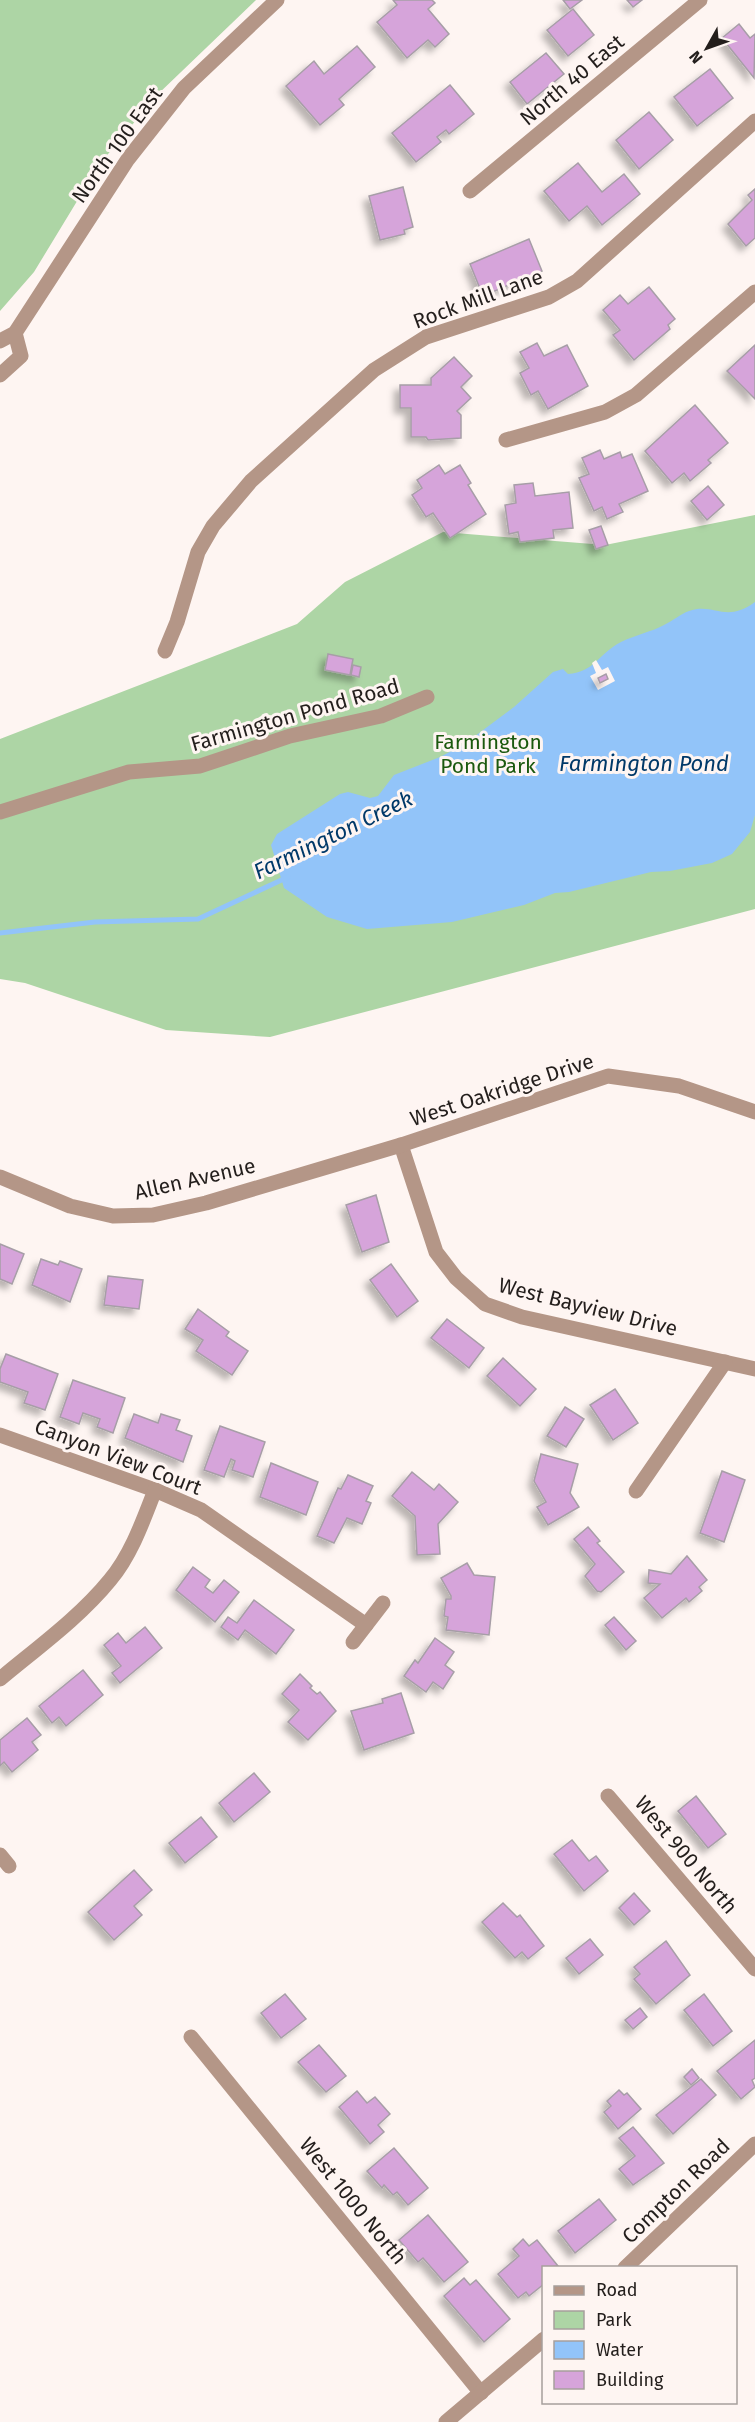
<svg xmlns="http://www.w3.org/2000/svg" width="755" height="2422" viewBox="0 0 755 2422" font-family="'Fira Sans',sans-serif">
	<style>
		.green { fill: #add5a5 }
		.water { fill: #92c4f9 }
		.pier { fill: #fef5f2 }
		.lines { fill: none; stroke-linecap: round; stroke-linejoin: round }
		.stream { stroke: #92c4f9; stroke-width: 5 }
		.building { fill: #d6a4da; stroke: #a79ea7; stroke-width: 1.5; filter: url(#shadow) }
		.minor { stroke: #b49687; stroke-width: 15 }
		.labels { text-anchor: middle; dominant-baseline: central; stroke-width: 6; stroke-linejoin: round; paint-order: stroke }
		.street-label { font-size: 21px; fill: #231e1c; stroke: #fef5f2 }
		.park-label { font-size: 21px; fill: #1b590e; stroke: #fef5f2 }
		.water-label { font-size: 22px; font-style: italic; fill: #003969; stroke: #fef5f2 }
	</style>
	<defs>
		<filter id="shadow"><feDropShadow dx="-5.5" dy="5.5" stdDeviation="3" flood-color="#0004"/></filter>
	</defs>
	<rect width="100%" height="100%" fill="#fef5f2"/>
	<g class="green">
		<polygon points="0,0 256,0 156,96 99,165 34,272 0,311"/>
		<polygon points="755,515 755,909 270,1037 166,1030 25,983 0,979 0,739 297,624 345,582 443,532 605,545"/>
	</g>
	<path class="water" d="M755 602V815L750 832 732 854 712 863 670 871 651 872 569 892 555 893 524 905 452 922 367 929 327 917 284 888 271 845 277 834 340 794 348 792 370 798 378 796 394 775 440 757 463 745 514 707 553 672 563 669 568 674C595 672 598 654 621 642 635 635 651 632 664 625 673 621 680 614 689 611 714 602 725 624 755 602Z"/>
	<polygon class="pier" points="596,660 602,670 608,667 615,681 598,690 590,676 596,673 592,663"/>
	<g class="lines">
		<polyline class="stream" points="0,933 95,922 198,919 288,877"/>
	</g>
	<g class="building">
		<polygon points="393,0 432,0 435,3 428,9 449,34 435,47 428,40 407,58 377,22 397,5"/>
		<polygon points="563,0 582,0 570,9"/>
		<polygon points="627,0 642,0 633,7"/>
		<polygon points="573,9 594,35 568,56 547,30"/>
		<polygon points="739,24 750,38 755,34 754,78 722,38"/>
		<polygon points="357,46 375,67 339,99 344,105 320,125 286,86 314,61 324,74"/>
		<polygon points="546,53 564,74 527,104 510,82"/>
		<polygon points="710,69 733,98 697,126 674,97"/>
		<polygon points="450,85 474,114 449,134 446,130 437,137 441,142 416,162 392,133"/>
		<polygon points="649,112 673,140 639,169 616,140"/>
		<polygon points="578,163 602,192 624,174 640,194 602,225 587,206 569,221 544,191"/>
		<polygon points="403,187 413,227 404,230 405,234 380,240 369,196"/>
		<polygon points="755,189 755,238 746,246 728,224 752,200 748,195"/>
		<polygon points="529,239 542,271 483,296 470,264"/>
		<polygon points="649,287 675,319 668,325 670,329 634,360 613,335 620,330 603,310 620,295 628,304"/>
		<polygon points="537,343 544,356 567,345 588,386 548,409 538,391 531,395 520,373 529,368 520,352"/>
		<polygon points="755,345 755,399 727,371"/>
		<polygon points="454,357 472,376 461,387 471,398 457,411 461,415 461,438 428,440 426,437 411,437 411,408 400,408 400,385 431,385 431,378"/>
		<polygon points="695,405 728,443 708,460 711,463 690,481 684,473 672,483 645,451"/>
		<polygon points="600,450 604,459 620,452 622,458 632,454 648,491 619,504 623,512 607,519 602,507 594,511 579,478 589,474 582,458"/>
		<polygon points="439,465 445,474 460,465 471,483 468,485 486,514 450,538 433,513 426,517 412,495 422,488 417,480"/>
		<polygon points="533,483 535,496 569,492 573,528 553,530 554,538 520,542 518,532 509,534 505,505 516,503 514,485"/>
		<polygon points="708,486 724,505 707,520 691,501"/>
		<polygon points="601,526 608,545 596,549 589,530"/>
		<polygon points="328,654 353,659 350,675 325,670"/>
		<polygon points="353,665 361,667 359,677 351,675"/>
		<polygon points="606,674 608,679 600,683 598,678"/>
		<polygon points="376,1195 389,1242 362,1252 346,1205"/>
		<polygon points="0,1244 24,1254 12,1284 0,1279"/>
		<polygon points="41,1259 58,1265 60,1261 82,1269 70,1302 32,1285"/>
		<polygon points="391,1264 418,1301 397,1317 370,1280"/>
		<polygon points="108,1276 143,1280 139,1309 104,1305"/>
		<polygon points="198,1309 229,1332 226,1336 248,1351 232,1375 196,1351 203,1340 185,1329"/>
		<polygon points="447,1319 484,1348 469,1368 431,1338"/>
		<polygon points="6,1354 58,1374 45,1410 24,1403 28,1392 0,1382 0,1369"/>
		<polygon points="503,1358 536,1389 520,1406 487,1376"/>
		<polygon points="73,1380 125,1398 113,1433 97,1427 100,1419 83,1413 79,1424 60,1417"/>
		<polygon points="615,1389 638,1423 613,1440 590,1405"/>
		<polygon points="565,1407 584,1419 566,1447 547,1436"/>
		<polygon points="134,1414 158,1423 161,1414 180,1420 176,1430 192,1436 183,1462 125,1438"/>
		<polygon points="220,1426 265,1442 253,1477 232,1470 235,1461 231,1459 224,1477 204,1470"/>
		<polygon points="541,1454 578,1464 570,1493 579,1507 548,1525 537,1507 546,1502 534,1481"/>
		<polygon points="271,1463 318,1482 306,1515 260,1497"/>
		<polygon points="722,1471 745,1480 724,1542 700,1533"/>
		<polygon points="412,1472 434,1490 439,1484 458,1502 438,1524 440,1554 417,1555 415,1516 392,1496"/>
		<polygon points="348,1475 373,1486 366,1501 371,1503 362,1524 347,1518 334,1543 317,1536 338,1488 341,1489"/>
		<polygon points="588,1527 600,1541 597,1543 624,1572 601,1592 597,1591 585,1576 595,1564 574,1539"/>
		<polygon points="687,1556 707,1580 699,1587 702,1591 689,1602 686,1598 662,1618 644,1598 660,1584 648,1583 649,1570 671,1574"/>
		<polygon points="467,1563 474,1575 495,1577 489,1635 446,1630 448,1617 444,1616 446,1599 451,1599 451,1596 441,1578"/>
		<polygon points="193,1567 210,1580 205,1587 213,1593 224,1580 239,1592 215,1622 176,1590"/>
		<polygon points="254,1600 294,1630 276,1654 245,1630 238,1640 221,1627 228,1617 237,1623"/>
		<polygon points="614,1617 636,1641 626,1650 605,1625"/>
		<polygon points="145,1627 162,1648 120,1683 112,1673 121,1666 104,1645 118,1633 126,1643"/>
		<polygon points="435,1638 454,1652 445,1665 454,1672 443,1689 433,1682 426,1692 404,1676 415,1660 418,1663"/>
		<polygon points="83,1670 103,1695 66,1726 59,1717 52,1723 39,1706"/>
		<polygon points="300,1674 312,1686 310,1688 317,1694 320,1692 336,1711 308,1740 288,1722 299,1710 282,1694"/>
		<polygon points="401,1693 414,1733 364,1750 351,1711 383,1703 382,1699"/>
		<polygon points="27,1718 41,1735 32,1742 38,1750 12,1772 4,1762 0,1766 0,1740"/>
		<polygon points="254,1773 270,1792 234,1822 219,1803"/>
		<polygon points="696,1796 726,1834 708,1848 678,1811"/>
		<polygon points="201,1817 217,1837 185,1863 169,1843"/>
		<polygon points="572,1840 589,1861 596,1856 608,1871 584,1891 554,1854"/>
		<polygon points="134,1870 152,1890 134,1906 142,1915 114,1940 88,1912"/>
		<polygon points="634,1893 650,1911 634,1925 619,1908"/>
		<polygon points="503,1903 517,1917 520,1915 544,1946 528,1959 522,1952 515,1958 482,1922"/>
		<polygon points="590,1939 603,1955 579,1974 566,1958"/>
		<polygon points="666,1941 690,1975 656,2004 634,1979 640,1974 634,1967"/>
		<polygon points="285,1994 306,2019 281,2038 261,2013"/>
		<polygon points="704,1994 732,2031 713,2046 684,2010"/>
		<polygon points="640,2008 647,2017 633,2029 625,2020"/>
		<polygon points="755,2040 755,2078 752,2080 755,2087 741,2099 717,2071"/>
		<polygon points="319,2045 346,2076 326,2092 298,2062"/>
		<polygon points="692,2069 699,2078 691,2085 684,2077"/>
		<polygon points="701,2079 716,2095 673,2134 656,2115"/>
		<polygon points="619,2090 624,2095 627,2093 641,2109 618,2129 604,2112 611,2106 607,2101"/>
		<polygon points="357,2091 367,2103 375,2097 390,2114 378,2125 384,2132 370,2144 339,2107"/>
		<polygon points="633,2127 664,2163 633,2185 619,2169 635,2156 619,2138"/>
		<polygon points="394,2148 428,2188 408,2205 397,2192 393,2195 384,2185 382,2188 367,2171"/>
		<polygon points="599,2199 616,2220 575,2253 558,2231"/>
		<polygon points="428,2215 468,2262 444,2282 423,2258 418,2262 399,2240"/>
		<polygon points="523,2239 529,2246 537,2240 558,2266 544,2268 544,2284 529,2296 526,2292 518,2298 498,2274 519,2256 513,2249"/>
		<polygon points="464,2278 470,2285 476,2280 510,2319 484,2342 444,2296"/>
	</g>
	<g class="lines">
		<g class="minor">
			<polyline points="470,191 700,0"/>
			<polyline points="0,341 15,333 128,159 184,88 277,0"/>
			<polyline points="0,375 21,356 15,333"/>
			<polyline points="506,440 605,412 636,395 755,292"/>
			<polyline points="165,651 177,622 198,552 213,526 251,481 374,370 426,337 549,297 577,281 755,121"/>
			<polyline points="0,812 129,772 200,766 290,736 381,716 427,697"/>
			<polyline points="401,1145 436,1252 456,1278 485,1304 522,1317 755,1369"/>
			<polyline points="0,1177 70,1206 113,1216 153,1215 206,1203 401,1145 608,1076 679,1086 755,1112"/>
			<polyline points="0,1435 155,1490 201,1510 366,1625"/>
			<polyline points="636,1491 725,1362"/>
			<polyline points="353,1642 383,1603"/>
			<path d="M0 1679C37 1648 79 1618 110 1580 131 1555 143 1521 155 1490"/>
			<polyline points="608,1796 755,1969"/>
			<polyline points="0,1855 9,1866"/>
			<polyline points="191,2037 481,2393"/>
			<polyline points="625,2268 755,2144"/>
			<polyline points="446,2422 544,2339"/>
		</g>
	</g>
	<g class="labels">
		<g class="street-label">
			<text transform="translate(572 80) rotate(-40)">North 40 East</text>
			<text transform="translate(117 145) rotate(-54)">North 100 East</text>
			<text transform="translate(478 299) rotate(-20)">Rock Mill Lane</text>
			<text transform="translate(295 715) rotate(-16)">Farmington Pond Road</text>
			<text transform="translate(502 1090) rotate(-18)">West Oakridge Drive</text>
			<text transform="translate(195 1179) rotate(-13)">Allen Avenue</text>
			<text transform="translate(588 1307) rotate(14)">West Bayview Drive</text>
			<text transform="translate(118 1457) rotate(21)">Canyon View Court</text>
			<text transform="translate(686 1855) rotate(50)">West 900 North</text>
			<text transform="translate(676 2191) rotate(-44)">Compton Road</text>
			<text transform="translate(353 2201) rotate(51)">West 1000 North</text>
		</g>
		<g class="park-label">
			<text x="488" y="742">Farmington<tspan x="488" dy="24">Pond Park</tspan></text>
		</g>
		<g class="water-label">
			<text x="644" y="763">Farmington Pond</text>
			<text transform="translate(333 835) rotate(-26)">Farmington Creek</text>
		</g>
	</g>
	<rect x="542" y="2266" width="195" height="138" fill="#fef5f2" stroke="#a69f9c" stroke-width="1.5"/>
	<rect x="554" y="2286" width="30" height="9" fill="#b49687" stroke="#a69f9c" stroke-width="1.5"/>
	<text x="596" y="2296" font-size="18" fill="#231e1c">Road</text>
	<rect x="554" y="2311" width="30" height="18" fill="#add5a5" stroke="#a69f9c" stroke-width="1.5"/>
	<text x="596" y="2326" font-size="18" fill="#231e1c">Park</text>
	<rect x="554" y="2341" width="30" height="18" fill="#92c4f9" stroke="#a69f9c" stroke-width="1.5"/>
	<text x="596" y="2356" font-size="18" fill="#231e1c">Water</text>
	<rect x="554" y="2371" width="30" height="18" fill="#d6a4da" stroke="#a69f9c" stroke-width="1.5"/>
	<text x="596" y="2386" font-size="18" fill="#231e1c">Building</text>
	<g transform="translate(707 48) rotate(230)" stroke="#fef5f2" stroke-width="4.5" paint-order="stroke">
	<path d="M0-4.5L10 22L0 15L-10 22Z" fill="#231e1c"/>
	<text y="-9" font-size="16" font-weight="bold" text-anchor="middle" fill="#231e1c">N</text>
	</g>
</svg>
